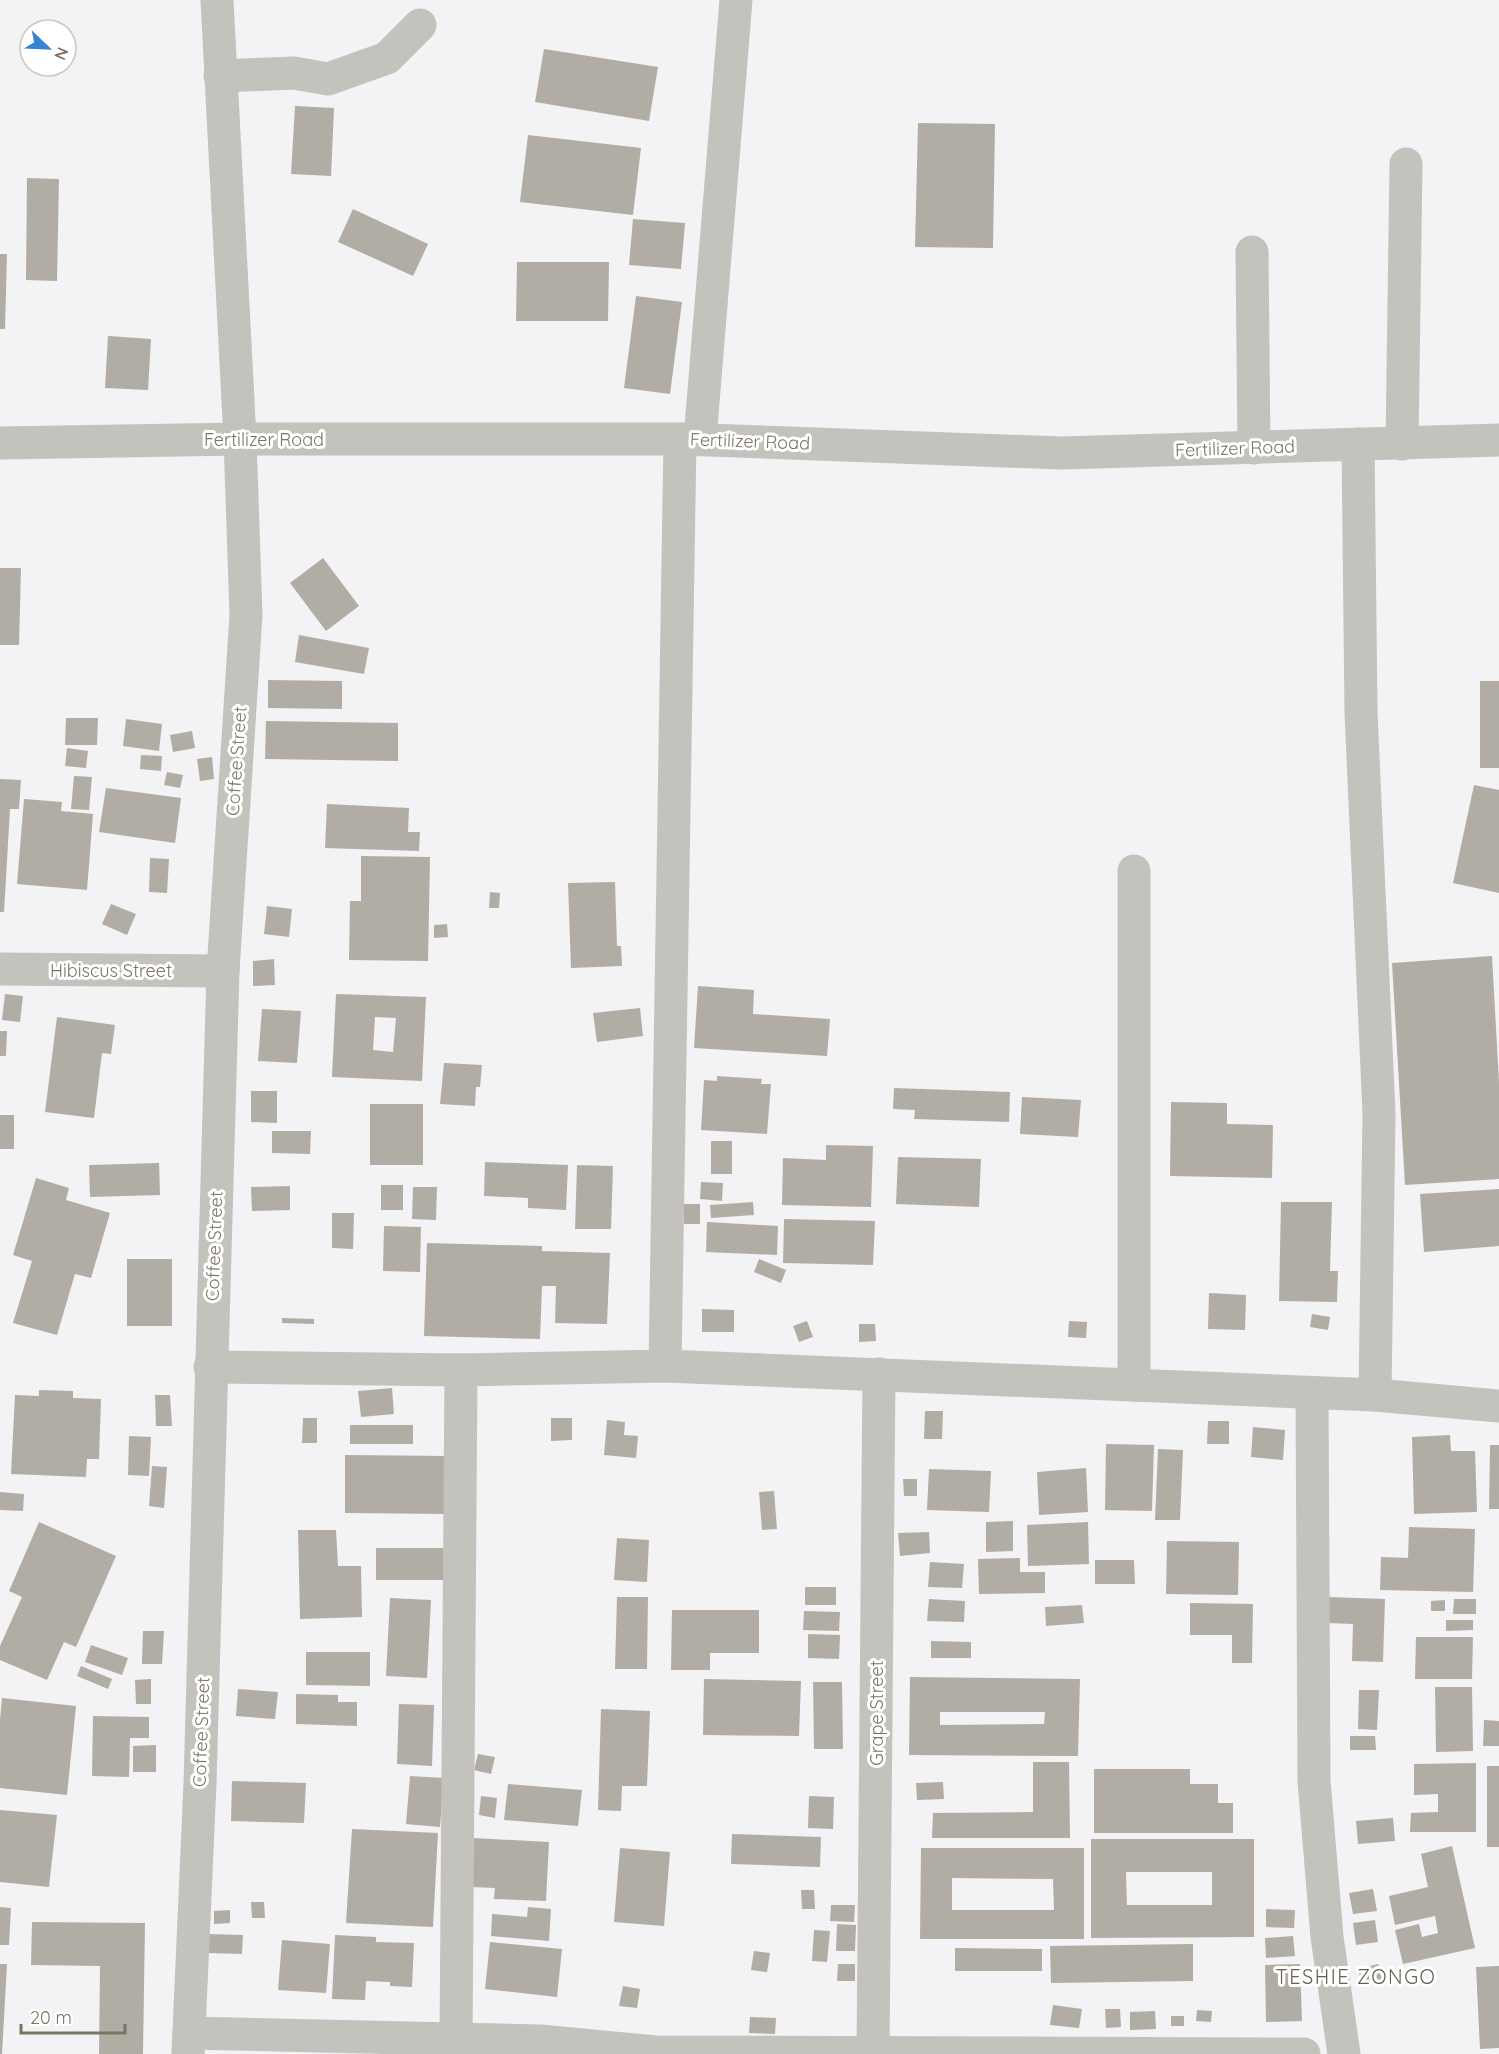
<svg xmlns="http://www.w3.org/2000/svg" width="1499" height="2054" viewBox="0 0 1499 2054" font-family="Quicksand,sans-serif">
	<style>
		.building { fill: #b1ada5; fill-rule: evenodd }
		.lines { fill: none; stroke-linecap: round; stroke-linejoin: round }
		.minor { stroke: #c4c2bd; stroke-width: 33 }
		.labels { text-anchor: middle; dominant-baseline: central; stroke-width: 6; stroke-linejoin: round; paint-order: stroke }
		.street-label { font-size: 18px; fill: #7b7463; stroke: #fff }
		.neighbourhood-label { font-size: 20px; letter-spacing: 1.5px; fill: #666154; stroke: #fff }
	</style>
	<rect width="100%" height="100%" fill="#f3f2f5"/>
	<g class="building">
		<polygon points="544,49 658,67 649,121 535,102"/>
		<polygon points="295,106 334,108 331,176 291,174"/>
		<polygon points="918,123 995,124 993,248 915,247"/>
		<polygon points="528,135 641,148 633,215 520,202"/>
		<polygon points="27,178 59,179 57,281 26,280"/>
		<polygon points="353,209 428,244 413,276 338,242"/>
		<polygon points="633,219 685,223 681,269 629,265"/>
		<polygon points="0,254 7,254 5,329 0,329"/>
		<polygon points="517,262 609,262 608,321 516,321"/>
		<polygon points="636,296 682,302 670,394 624,388"/>
		<polygon points="108,336 151,339 148,390 105,388"/>
		<polygon points="323,558 359,606 326,631 290,583"/>
		<polygon points="0,568 21,568 19,645 0,645"/>
		<polygon points="299,635 369,648 364,674 295,662"/>
		<polygon points="268,680 342,681 342,709 268,708"/>
		<rect x="1480" y="681" width="19" height="87"/>
		<polygon points="66,718 98,718 97,745 65,745"/>
		<polygon points="126,719 162,724 159,751 123,746"/>
		<polygon points="266,721 398,723 398,761 265,759"/>
		<polygon points="192,731 195,748 173,752 170,735"/>
		<polygon points="67,748 88,751 86,768 65,766"/>
		<polygon points="141,755 162,756 161,771 140,769"/>
		<polygon points="212,757 214,779 200,781 197,759"/>
		<polygon points="167,772 183,775 180,788 164,785"/>
		<polygon points="74,776 92,777 89,810 71,809"/>
		<polygon points="0,779 21,780 19,809 10,809 4,912 0,912"/>
		<polygon points="1474,785 1499,790 1499,893 1453,883"/>
		<polygon points="106,788 181,798 175,843 99,832"/>
		<polygon points="24,799 62,802 61,811 93,814 87,890 17,884"/>
		<polygon points="327,804 409,808 408,832 420,832 419,851 325,848"/>
		<polygon points="361,856 430,857 428,961 349,960 350,901 361,901"/>
		<polygon points="150,858 169,859 167,893 149,892"/>
		<polygon points="615,882 617,946 621,946 622,966 571,968 568,883"/>
		<polygon points="490,892 500,893 499,908 489,908"/>
		<polygon points="111,904 136,914 127,935 102,924"/>
		<polygon points="267,906 292,909 289,937 264,934"/>
		<polygon points="447,924 448,937 434,938 434,925"/>
		<polygon points="1492,956 1499,1082 1499,1179 1405,1185 1392,963"/>
		<polygon points="274,959 275,985 253,986 253,961"/>
		<polygon points="698,986 754,990 753,1014 830,1019 827,1056 694,1048"/>
		<polygon points="5,994 23,996 20,1022 2,1020"/>
		<path d="M336 994 426 997 422 1081 332 1077ZM375 1017 396 1018 393 1052 373 1050Z"/>
		<polygon points="640,1008 643,1036 597,1042 593,1013"/>
		<polygon points="262,1009 301,1011 297,1063 258,1061"/>
		<polygon points="57,1017 115,1025 111,1054 102,1053 94,1118 45,1112"/>
		<polygon points="0,1031 7,1031 6,1056 0,1056"/>
		<polygon points="444,1063 482,1065 480,1087 476,1087 475,1106 440,1104"/>
		<polygon points="717,1076 762,1079 761,1084 771,1084 767,1134 701,1130 704,1080 717,1081"/>
		<polygon points="894,1088 1010,1092 1009,1122 914,1119 915,1110 893,1109"/>
		<polygon points="251,1091 277,1091 277,1123 251,1122"/>
		<polygon points="1022,1097 1081,1100 1078,1137 1020,1134"/>
		<polygon points="1171,1102 1227,1103 1227,1124 1273,1125 1272,1178 1170,1176"/>
		<rect x="370" y="1104" width="53" height="61"/>
		<rect x="0" y="1115" width="14" height="34"/>
		<polygon points="272,1131 311,1131 310,1154 272,1153"/>
		<rect x="711" y="1141" width="21" height="33"/>
		<polygon points="826,1145 873,1146 871,1207 782,1205 783,1158 826,1160"/>
		<polygon points="898,1157 981,1159 979,1207 896,1204"/>
		<polygon points="485,1162 568,1165 566,1210 528,1208 528,1198 484,1196"/>
		<polygon points="159,1163 160,1195 90,1197 89,1165"/>
		<polygon points="577,1165 613,1166 611,1229 575,1229"/>
		<polygon points="36,1178 69,1188 66,1200 110,1213 91,1278 75,1274 57,1335 13,1323 32,1261 13,1255"/>
		<polygon points="701,1182 723,1183 722,1201 700,1199"/>
		<rect x="381" y="1185" width="22" height="25"/>
		<polygon points="290,1186 290,1210 252,1211 251,1187"/>
		<polygon points="413,1187 437,1187 436,1220 412,1219"/>
		<polygon points="1499,1189 1499,1246 1424,1252 1420,1194"/>
		<polygon points="753,1202 754,1215 711,1218 710,1205"/>
		<polygon points="1281,1202 1332,1202 1330,1271 1338,1271 1337,1302 1279,1301"/>
		<rect x="684" y="1204" width="16" height="20"/>
		<polygon points="332,1213 354,1213 353,1249 332,1248"/>
		<polygon points="784,1219 875,1221 873,1265 783,1263"/>
		<polygon points="707,1222 778,1226 777,1255 706,1252"/>
		<polygon points="384,1226 421,1227 420,1272 383,1271"/>
		<polygon points="427,1243 542,1246 542,1251 610,1253 607,1324 555,1323 556,1286 542,1286 540,1339 424,1336"/>
		<rect x="127" y="1259" width="45" height="67"/>
		<polygon points="759,1259 786,1270 781,1283 754,1272"/>
		<polygon points="1209,1293 1246,1295 1245,1330 1208,1329"/>
		<polygon points="702,1309 734,1310 734,1332 702,1332"/>
		<polygon points="1312,1314 1330,1317 1328,1330 1310,1327"/>
		<polygon points="282,1318 314,1319 314,1324 282,1323"/>
		<polygon points="807,1321 813,1337 799,1342 793,1326"/>
		<polygon points="1069,1321 1087,1322 1086,1338 1068,1337"/>
		<polygon points="859,1324 875,1324 876,1341 859,1342"/>
		<polygon points="392,1388 394,1414 361,1417 358,1391"/>
		<polygon points="39,1390 73,1391 73,1398 101,1399 99,1459 87,1459 86,1477 11,1474 15,1395 39,1396"/>
		<polygon points="155,1395 170,1395 172,1426 156,1426"/>
		<polygon points="925,1411 943,1411 942,1439 924,1439"/>
		<polygon points="303,1418 317,1418 317,1443 302,1443"/>
		<polygon points="551,1418 572,1418 572,1440 551,1441"/>
		<polygon points="607,1420 625,1422 624,1435 638,1436 636,1458 604,1455"/>
		<polygon points="1208,1421 1229,1421 1229,1444 1207,1444"/>
		<rect x="350" y="1425" width="63" height="19"/>
		<polygon points="1253,1427 1285,1430 1283,1460 1251,1457"/>
		<polygon points="1450,1435 1451,1451 1475,1451 1477,1512 1414,1514 1412,1437"/>
		<polygon points="129,1436 151,1437 149,1476 128,1475"/>
		<polygon points="1106,1444 1154,1445 1152,1511 1105,1510"/>
		<polygon points="1490,1445 1499,1445 1499,1509 1489,1509"/>
		<polygon points="1158,1449 1183,1450 1180,1520 1155,1520"/>
		<polygon points="345,1455 448,1456 447,1514 345,1513"/>
		<polygon points="152,1466 167,1467 164,1508 149,1506"/>
		<polygon points="1086,1468 1088,1512 1039,1515 1037,1472"/>
		<polygon points="929,1469 991,1471 989,1512 927,1510"/>
		<polygon points="903,1479 917,1479 917,1496 904,1496"/>
		<polygon points="774,1491 777,1529 762,1530 759,1492"/>
		<polygon points="0,1492 24,1494 23,1511 0,1510"/>
		<polygon points="1013,1521 1013,1551 986,1552 986,1522"/>
		<polygon points="39,1522 116,1556 76,1647 64,1642 47,1680 0,1660 0,1646 22,1597 9,1591"/>
		<polygon points="1088,1522 1089,1564 1028,1566 1027,1525"/>
		<polygon points="1409,1527 1475,1529 1473,1592 1380,1590 1381,1557 1408,1558"/>
		<polygon points="298,1530 336,1530 338,1566 361,1566 362,1617 300,1619"/>
		<polygon points="929,1532 930,1553 900,1556 898,1533"/>
		<polygon points="617,1538 649,1540 647,1582 614,1580"/>
		<polygon points="1167,1541 1239,1542 1238,1595 1166,1594"/>
		<polygon points="376,1548 444,1548 443,1580 376,1580"/>
		<polygon points="1020,1558 1020,1572 1045,1572 1045,1593 979,1594 978,1559"/>
		<polygon points="1095,1560 1134,1560 1135,1584 1095,1584"/>
		<polygon points="930,1562 964,1564 962,1588 928,1587"/>
		<rect x="805" y="1587" width="31" height="18"/>
		<polygon points="617,1597 648,1597 647,1669 615,1669"/>
		<polygon points="1328,1597 1385,1599 1383,1662 1352,1661 1353,1624 1328,1623"/>
		<polygon points="390,1598 431,1600 427,1678 386,1676"/>
		<polygon points="929,1599 965,1601 964,1622 927,1621"/>
		<polygon points="1454,1599 1476,1599 1476,1614 1453,1614"/>
		<polygon points="1445,1600 1445,1611 1431,1611 1431,1601"/>
		<polygon points="1190,1603 1253,1604 1252,1663 1232,1663 1232,1635 1190,1635"/>
		<polygon points="1082,1605 1084,1623 1046,1626 1045,1607"/>
		<polygon points="672,1610 759,1610 759,1653 710,1653 710,1670 671,1670"/>
		<polygon points="804,1611 840,1612 839,1631 803,1630"/>
		<polygon points="1446,1620 1473,1620 1473,1630 1446,1631"/>
		<polygon points="143,1631 164,1631 162,1664 142,1664"/>
		<polygon points="808,1634 840,1635 839,1659 808,1658"/>
		<polygon points="1416,1637 1473,1637 1472,1679 1415,1679"/>
		<polygon points="931,1641 971,1642 971,1658 931,1658"/>
		<polygon points="91,1645 128,1658 122,1675 85,1662"/>
		<polygon points="306,1652 370,1652 370,1686 306,1685"/>
		<polygon points="81,1666 112,1679 108,1689 77,1676"/>
		<path d="M910 1677 1080 1679 1078 1756 909 1755ZM940 1712H1045L1044 1724 940 1725Z"/>
		<polygon points="151,1679 151,1704 136,1704 135,1680"/>
		<polygon points="704,1679 801,1681 799,1736 703,1735"/>
		<polygon points="813,1682 842,1682 843,1749 814,1749"/>
		<polygon points="1435,1687 1472,1687 1473,1751 1436,1752"/>
		<polygon points="238,1689 278,1692 275,1719 236,1716"/>
		<polygon points="1359,1690 1379,1690 1377,1730 1358,1729"/>
		<polygon points="296,1694 338,1695 338,1702 357,1702 357,1726 296,1724"/>
		<polygon points="2,1698 76,1706 67,1795 0,1788 0,1720"/>
		<polygon points="399,1704 434,1705 432,1766 397,1764"/>
		<polygon points="601,1709 650,1711 647,1786 622,1786 621,1811 598,1810"/>
		<polygon points="93,1716 149,1717 149,1738 130,1738 129,1777 92,1776"/>
		<polygon points="1484,1720 1499,1721 1499,1746 1483,1746"/>
		<polygon points="1350,1736 1375,1736 1376,1750 1350,1750"/>
		<polygon points="156,1745 156,1772 133,1772 133,1746"/>
		<polygon points="478,1754 495,1757 491,1774 474,1770"/>
		<polygon points="1033,1762 1069,1762 1070,1838 932,1838 933,1813 1033,1812"/>
		<polygon points="1476,1763 1476,1832 1410,1832 1411,1813 1438,1812 1438,1794 1414,1795 1414,1764"/>
		<rect x="1487" y="1766" width="12" height="81"/>
		<polygon points="1094,1769 1190,1769 1190,1784 1218,1784 1218,1803 1233,1803 1233,1833 1094,1833"/>
		<polygon points="410,1776 444,1778 440,1827 406,1824"/>
		<polygon points="232,1781 306,1783 304,1823 231,1821"/>
		<polygon points="943,1782 944,1799 917,1800 916,1783"/>
		<polygon points="508,1784 582,1790 578,1826 504,1820"/>
		<polygon points="481,1796 497,1798 495,1818 479,1815"/>
		<polygon points="809,1796 834,1797 833,1829 808,1828"/>
		<polygon points="0,1810 57,1815 49,1887 0,1882"/>
		<polygon points="1393,1818 1395,1841 1358,1844 1356,1821"/>
		<polygon points="352,1829 438,1833 433,1927 346,1923"/>
		<polygon points="732,1834 821,1837 820,1867 731,1864"/>
		<polygon points="473,1838 549,1842 546,1901 494,1899 495,1888 471,1887"/>
		<path d="M1091 1839H1254V1937L1091 1938ZM1126 1872H1212V1905H1127Z"/>
		<polygon points="1452,1846 1475,1948 1403,1964 1395,1930 1419,1924 1422,1937 1438,1933 1435,1916 1395,1925 1389,1896 1428,1887 1421,1854"/>
		<polygon points="620,1848 670,1852 664,1926 614,1922"/>
		<path d="M921 1848H1084V1939H920ZM952 1878 1053 1879 1054 1910H952Z"/>
		<polygon points="1373,1889 1377,1911 1353,1914 1349,1893"/>
		<polygon points="801,1890 814,1890 815,1909 802,1909"/>
		<polygon points="251,1902 264,1902 265,1918 252,1918"/>
		<polygon points="831,1905 855,1905 854,1922 830,1921"/>
		<polygon points="0,1907 11,1908 9,1945 0,1945"/>
		<polygon points="528,1907 551,1909 549,1941 491,1936 492,1914 527,1917"/>
		<polygon points="1266,1909 1295,1910 1294,1928 1266,1927"/>
		<polygon points="230,1910 230,1923 214,1924 214,1911"/>
		<polygon points="1375,1920 1378,1942 1356,1945 1353,1923"/>
		<polygon points="32,1922 145,1923 143,2054 99,2054 100,1966 31,1965"/>
		<polygon points="837,1924 856,1925 855,1951 836,1951"/>
		<polygon points="814,1930 830,1931 827,1962 812,1961"/>
		<polygon points="208,1934 243,1935 242,1954 207,1953"/>
		<polygon points="335,1935 376,1937 376,1942 414,1943 412,1987 390,1986 390,1982 366,1981 365,2000 332,1999"/>
		<polygon points="1293,1936 1295,1956 1266,1958 1265,1938"/>
		<polygon points="282,1940 330,1944 326,1993 278,1990"/>
		<polygon points="490,1942 562,1949 557,1997 485,1989"/>
		<polygon points="1193,1944 1193,1981 1051,1983 1050,1946"/>
		<polygon points="955,1948 1042,1949 1042,1971 955,1971"/>
		<polygon points="754,1951 770,1953 767,1972 751,1970"/>
		<polygon points="0,1964 7,1964 2,2054 0,2054"/>
		<polygon points="838,1964 855,1964 855,1981 837,1981"/>
		<polygon points="1300,1964 1302,2021 1266,2022 1265,1965"/>
		<polygon points="1378,1964 1382,1980 1362,1985 1358,1969"/>
		<polygon points="1499,1966 1499,2048 1480,2049 1476,1967"/>
		<polygon points="623,1986 640,1989 637,2008 619,2006"/>
		<polygon points="1053,2005 1082,2009 1079,2028 1050,2025"/>
		<polygon points="1105,2009 1120,2009 1121,2027 1106,2028"/>
		<polygon points="1197,2010 1212,2011 1211,2022 1196,2021"/>
		<polygon points="1155,2011 1156,2029 1130,2030 1130,2012"/>
		<rect x="1171" y="2016" width="13" height="10"/>
		<polygon points="750,2017 776,2018 775,2034 749,2033"/>
	</g>
	<g class="lines">
		<g class="minor">
			<polyline points="220,76 294,73 328,79 387,58 420,25"/>
			<polyline points="1252,252 1254,448"/>
			<polyline points="700,439 736,0"/>
			<polyline points="0,443 240,439 680,439 1062,453 1499,440"/>
			<polyline points="1402,444 1406,164"/>
			<polyline points="0,969 223,971"/>
			<polyline points="665,1366 1375,1395 1379,1113 1361,713 1358,444"/>
			<polyline points="210,1367 461,1370 665,1366 680,439"/>
			<polyline points="1134,1385 1134,871"/>
			<polyline points="1312,1393 1314,1781 1327,1937 1344,2054"/>
			<polyline points="1375,1395 1499,1406"/>
			<polyline points="189,2033 540,2041 656,2052 1304,2054"/>
			<polyline points="456,2041 461,1370"/>
			<polyline points="873,2052 879,1374"/>
			<polyline points="188,2054 200,1783 223,971 246,615 240,439 217,0"/>
		</g>
	</g>
	<g class="labels">
		<g class="street-label">
			<text x="264" y="439">Fertilizer Road</text>
			<text transform="translate(750 441) rotate(2)">Fertilizer Road</text>
			<text transform="translate(1235 448) rotate(-2)">Fertilizer Road</text>
			<text transform="translate(236 761) rotate(-86)">Coffee Street</text>
			<text x="111" y="970">Hibiscus Street</text>
			<text transform="translate(214 1246) rotate(-88)">Coffee Street</text>
			<text transform="translate(876 1713) rotate(-90)">Grape Street</text>
			<text transform="translate(201 1732) rotate(-88)">Coffee Street</text>
		</g>
		<g class="neighbourhood-label">
			<text x="1356" y="1976">TESHIE ZONGO</text>
		</g>
	</g>
	<g transform="translate(48 48) rotate(113)"><circle r="28" fill="#ffffff" stroke="#cac7c1" stroke-width="1.5"/>
	<path d="M0-4.5L10 22L0 15L-10 22Z" fill="#3583d3"/>
	<text y="-9" font-size="16" font-weight="bold" text-anchor="middle" fill="#7b7463">N</text>
	</g>
	<path d="M21 2024v9h104v-9" fill="none" stroke="#7b7463" stroke-width="3"/>
	<text x="30" y="2024" font-size="18" fill="#7b7463" stroke="#ffffff" stroke-width="4.5" paint-order="stroke">20 m</text>
</svg>
